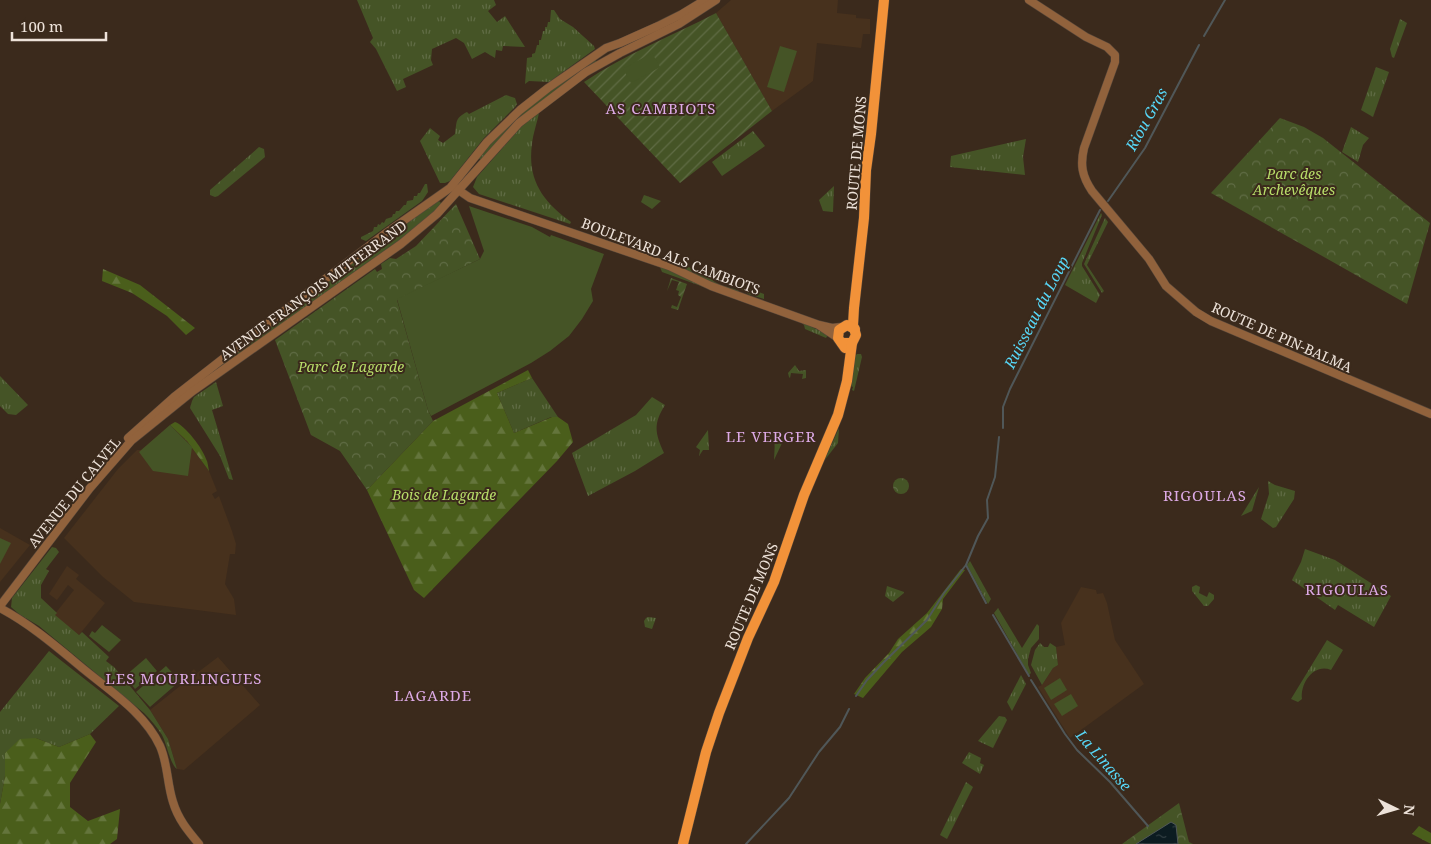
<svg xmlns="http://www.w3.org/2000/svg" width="1431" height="844" viewBox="0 0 1431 844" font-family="'Noto Serif',serif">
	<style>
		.built { fill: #47311d }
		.grass { fill: url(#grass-tufts) }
		.forest { fill: url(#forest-firs) }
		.park { fill: url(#park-crowns) }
		.garden { fill: url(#garden-furrows) }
		.pitch { fill: #455426 }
		.water { fill: url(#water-ripples); stroke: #505758 }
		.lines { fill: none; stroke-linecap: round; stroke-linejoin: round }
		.stream { stroke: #505758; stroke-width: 2 }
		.minor-casing { stroke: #57473a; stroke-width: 9 }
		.major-casing { stroke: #57473a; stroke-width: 11 }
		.minor { stroke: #91623c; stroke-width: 8 }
		.major { stroke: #f29239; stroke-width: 10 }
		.labels { text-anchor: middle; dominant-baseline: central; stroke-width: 4; stroke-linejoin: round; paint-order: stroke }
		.street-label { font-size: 14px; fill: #ede2d9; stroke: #3b2a1c }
		.park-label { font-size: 14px; font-style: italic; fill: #b7dd69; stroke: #3b2a1c }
		.neighbourhood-label { font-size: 15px; letter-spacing: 1px; fill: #ddaae6; stroke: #3b2a1c }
		.water-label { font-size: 15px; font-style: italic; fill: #57d7f7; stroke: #3b2a1c }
	</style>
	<defs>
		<pattern id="grass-tufts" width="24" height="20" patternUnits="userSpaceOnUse" patternTransform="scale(1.25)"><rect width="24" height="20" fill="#455426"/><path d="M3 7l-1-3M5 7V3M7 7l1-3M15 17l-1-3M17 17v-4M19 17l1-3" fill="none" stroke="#606c45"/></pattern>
		<pattern id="forest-firs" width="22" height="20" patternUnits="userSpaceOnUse" patternTransform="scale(1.25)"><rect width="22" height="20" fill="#4a5e1b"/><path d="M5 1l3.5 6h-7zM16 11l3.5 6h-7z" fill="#64753c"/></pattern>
		<pattern id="park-crowns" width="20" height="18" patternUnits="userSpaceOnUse" patternTransform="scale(1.25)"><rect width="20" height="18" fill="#455426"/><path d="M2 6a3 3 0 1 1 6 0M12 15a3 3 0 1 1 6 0" fill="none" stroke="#606c45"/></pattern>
		<pattern id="garden-furrows" width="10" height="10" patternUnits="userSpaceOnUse" patternTransform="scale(1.25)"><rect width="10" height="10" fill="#455426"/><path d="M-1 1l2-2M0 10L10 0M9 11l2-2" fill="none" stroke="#606c45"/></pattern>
		<pattern id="water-ripples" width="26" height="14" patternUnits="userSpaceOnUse" patternTransform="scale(1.25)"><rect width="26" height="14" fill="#0c1c21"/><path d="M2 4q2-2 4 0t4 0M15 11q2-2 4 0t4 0" fill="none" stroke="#303d41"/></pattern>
	</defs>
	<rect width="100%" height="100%" fill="#3b2a1c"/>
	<g class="built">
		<polygon points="731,0 838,0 837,13 856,15 856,18 870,19 870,34 863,34 861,48 817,43 813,81 772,111 716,13"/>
		<polygon points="170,425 187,441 209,471 217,491 212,494 215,499 219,496 232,531 236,544 235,554 230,554 225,584 234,599 236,615 134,602 103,577 64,538 118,469 137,450 141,450"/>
		<polygon points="0,528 30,545 0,582"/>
		<polygon points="67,566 79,575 76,579 105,603 79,635 54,615 74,590 68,585 57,600 49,594"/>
		<polygon points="1081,587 1096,590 1097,594 1103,593 1107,603 1115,640 1144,684 1070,738 1038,687 1042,685 1053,668 1058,665 1056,647 1065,645 1061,623"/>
		<polygon points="218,657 260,705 184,770 177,769 168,739 150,710 190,678 188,675 194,669 197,673"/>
	</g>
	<g class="grass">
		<polygon points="357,0 494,0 496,5 488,11 497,22 505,16 525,47 503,46 502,51 496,50 495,58 485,52 472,59 464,43 456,38 432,49 431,60 433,65 403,79 406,87 397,91 376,49 370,42 373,38"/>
		<polygon points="551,10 554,10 560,19 573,27 594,46 595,49 549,82 529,81 525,84 527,58 532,57 532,54 535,53 537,45 539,45 539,40 541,40 543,31 545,31 545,27 547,27 548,22 550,22"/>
		<polygon points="1400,19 1407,23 1394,58 1392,57 1390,49"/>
		<polygon points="595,59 597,62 533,108 481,160 478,158 501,132 530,106"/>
		<polygon points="1376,67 1389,72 1373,117 1361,110"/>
		<path d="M506 95 515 98 517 104 515 107 484 138 450 181 445 183H440L420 141 430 128 440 136 438 140 443 143 455 134C457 121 455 118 467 112L469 114Z"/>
		<path d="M539 113C537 123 533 134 532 144 527 180 543 202 571 222L570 224 479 194 473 187 477 177 522 126Z"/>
		<polygon points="1351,127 1369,138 1363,145 1358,162 1342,152"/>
		<polygon points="753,131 765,146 722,176 712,162"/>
		<polygon points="1026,139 1023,157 1025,175 950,167 951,156"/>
		<polygon points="259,147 264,149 265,157 218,196 215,197 210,195 210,190"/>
		<polygon points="425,184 427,184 428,192 422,201 366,241 361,239 361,237 373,231 374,227 377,227 378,224 380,225 382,222 384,223 386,219 392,217 393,214 395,214 396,211 399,211 404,205 406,205 407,201 413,200 414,196 417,196 418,193 420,193"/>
		<polygon points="834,186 833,212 823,211 819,200"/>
		<polygon points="644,195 661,201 652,209 641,202"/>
		<polygon points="439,201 443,205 407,237 193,388 192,387 388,234 426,208"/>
		<polygon points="1101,213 1102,215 1082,263 1082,266 1100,295 1096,303 1065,285"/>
		<polygon points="1105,218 1108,222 1087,265 1104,291 1102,293 1084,264"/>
		<path d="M663 258 708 274C713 286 729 286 739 291V293L705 280 662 260Z"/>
		<polygon points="660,267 679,274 712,290 662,272"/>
		<polygon points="710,274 764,294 764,299 748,294 738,287 719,281"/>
		<polygon points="800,321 828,335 826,338 805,329 804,325"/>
		<polygon points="857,354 861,354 862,357 854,391 852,390 853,387 851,386 855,356"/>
		<polygon points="795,365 799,371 806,370 806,378 802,379 803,374 791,373 790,378 789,377 788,373"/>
		<polygon points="0,376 28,405 16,415 8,414 0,406"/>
		<polygon points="532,378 558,417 551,417 514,433 497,393"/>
		<polygon points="216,382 223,406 212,410 233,480 229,479 220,456 190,408 192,401 194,397"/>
		<path d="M652 397 665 405C653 424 655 433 664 453L635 471 588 496 572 453 636 415Z"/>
		<polygon points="839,428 838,443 824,461"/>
		<polygon points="708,430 709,450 703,450 699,456 700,450 696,447"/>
		<polygon points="781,435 789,439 787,443 783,441 774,460 775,440 778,441"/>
		<polygon points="1268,481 1275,485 1295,491 1294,499 1276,527 1273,528 1261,519 1269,494"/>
		<polygon points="1259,487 1252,511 1241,516"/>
		<path d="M52 547 56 548 59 552 46 569 49 571 41 585V598L57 613 55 615 79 635 82 632 109 657 106 661 114 667 150 710 168 739 177 769C170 764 167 744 162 735 157 727 151 720 144 713L39 626 19 614 11 607 12 598Z"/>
		<polygon points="1305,549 1335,560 1391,596 1374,627 1338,605 1335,610 1292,580 1301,562"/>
		<polygon points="970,561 991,599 988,604 967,565"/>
		<polygon points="1196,585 1200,587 1199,593 1207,597 1209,592 1214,595 1214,599 1208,606 1204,606 1192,591 1192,587"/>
		<polygon points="887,586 904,592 904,593 893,602 885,596"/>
		<polygon points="998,608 1022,648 1037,624 1039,626 1039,639 1031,648 1028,659 1028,665 1031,673 1029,675 994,613"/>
		<polygon points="648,617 656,618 652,629 645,627 644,621 646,618"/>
		<path d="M1327 640 1343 650 1331 670C1314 663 1300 683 1302 699L1298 702 1291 699Z"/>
		<polygon points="1040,643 1044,647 1048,647 1050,643 1056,647 1058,665 1053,668 1042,685 1031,665 1035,650"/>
		<polygon points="49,651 119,706 90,734 59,747 36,738 5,753 5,776 0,804 0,712"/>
		<polygon points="1021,675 1026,684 1012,711 1007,702"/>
		<polygon points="999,716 1005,717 1007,720 993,748 978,741"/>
		<polygon points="969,752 981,758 980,763 984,765 980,774 962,763"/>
		<polygon points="966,782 973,787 947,839 940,835"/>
	</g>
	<g class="forest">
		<polygon points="103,269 140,285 195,328 186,335 167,316 132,293 102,281"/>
		<polygon points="528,370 532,378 497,393 514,433 552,417 558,417 568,424 573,442 557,461 424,598 414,590 367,490 433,421"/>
		<path d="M175 422C185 425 203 449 206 459 208 462 208 467 209 471L187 441 170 425Z"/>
		<polygon points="961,569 965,570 943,599 942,609 931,627 902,652 863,698 854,694 865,678 889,653 898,639 927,613"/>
		<polygon points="90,734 96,742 70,783 70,807 88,821 120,809 117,839 110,844 0,844 0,804 5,776 5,753 20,739 36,738 59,747"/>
		<polygon points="1419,826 1431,833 1431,844 1412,834"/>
	</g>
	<g class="park">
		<polygon points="1280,118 1304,127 1323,138 1430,223 1407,304 1211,193"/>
		<polygon points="456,204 480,259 397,300 428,410 433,421 367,490 340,451 311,435 275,340 375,269 377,272 382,269 381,264 390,258 396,259 416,246"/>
		<circle cx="901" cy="486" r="8"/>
		<polygon points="1179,803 1189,842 1193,844 1122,844"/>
	</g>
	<g class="garden">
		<path d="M716 13 772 111 680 183 584 82C625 54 672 36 716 13Z"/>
		<polygon points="671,278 687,284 678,310 671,308 672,305 677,307 681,297 678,295 679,291 676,290 679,282 672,280 667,291"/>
	</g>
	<g class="pitch">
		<polygon points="780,46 797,51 784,92 767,87"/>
		<polygon points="652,53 660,67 631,83 623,69"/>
		<polygon points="469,206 532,227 550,237 551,235 604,254 591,289 593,301 582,319 569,336 550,351 531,363 431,416 428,410 397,299 480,259 484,251"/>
		<polygon points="170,425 192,447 188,476 153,471 139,452"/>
		<polygon points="0,538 11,543 0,564"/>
		<polygon points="102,625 121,640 109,652 89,636 92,631 95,633"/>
		<polygon points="146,658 157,671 135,689 125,676"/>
		<polygon points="166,666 180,681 150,707 136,692"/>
		<polygon points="1060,678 1067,690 1051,700 1044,688"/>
		<polygon points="1071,694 1078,706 1062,716 1054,704"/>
	</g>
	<polygon class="water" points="1171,822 1176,825 1178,844 1136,844"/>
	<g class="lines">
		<g class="stream">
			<polyline points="1204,36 1225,0"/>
			<polyline points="1108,201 1145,148 1199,45"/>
			<polyline points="1003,428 1003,407 1010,389 1100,210"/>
			<polyline points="966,565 986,603"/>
			<polyline points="993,615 1029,676"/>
			<polyline points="1031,680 1065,734 1077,750 1110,782 1148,826"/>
			<polyline points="856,696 867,680 883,663 927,620 944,593 966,565 978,536 988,518 987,500 995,477 999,437"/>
			<polyline points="746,844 789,798 819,752 840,727 849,709"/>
		</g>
		<g class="minor-casing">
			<g id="minor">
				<path d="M1029 0 1086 37 1107 47 1115 55V62L1084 148C1080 165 1082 176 1092 191L1149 259 1166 286 1196 312 1211 321 1431 414"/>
				<polyline points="454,187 470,198 669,266 711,286 819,325 832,328 841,327"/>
				<polyline points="820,326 838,338"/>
				<polyline points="128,438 174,397 316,286 386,233 450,188 487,142 520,110 548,88 606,48 620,43 658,26 682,14 705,0"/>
				<polyline points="0,606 90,488 131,441 193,391 401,244 437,214 519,123 586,72 620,53 679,24 716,0"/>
				<path d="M0 608C32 625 58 648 86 671 113 693 145 714 160 746 168 764 167 784 173 802 178 819 188 831 199 844"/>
			</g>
		</g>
		<g class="major-casing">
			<g id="major">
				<polyline points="842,343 852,343 856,335 853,325 854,308 864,218 866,170 871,134 884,0"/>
				<polyline points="845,348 838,338 839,330 847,325 855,329"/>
				<polyline points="683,844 706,752 719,713 748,638 774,582 804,495 838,415 847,381 852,343"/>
			</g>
		</g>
		<use href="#minor" class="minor"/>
		<use href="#major" class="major"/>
	</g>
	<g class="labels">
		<g class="street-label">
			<text transform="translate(856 153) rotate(-85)">ROUTE DE MONS</text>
			<text transform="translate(671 256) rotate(21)">BOULEVARD ALS CAMBIOTS</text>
			<text transform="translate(313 290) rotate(-36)">AVENUE FRANÇOIS MITTERRAND</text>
			<text transform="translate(1282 337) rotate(24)">ROUTE DE PIN-BALMA</text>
			<text transform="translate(74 492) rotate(-51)">AVENUE DU CALVEL</text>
			<text transform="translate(751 596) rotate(-67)">ROUTE DE MONS</text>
		</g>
		<g class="park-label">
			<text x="1294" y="173">Parc des<tspan x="1294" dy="16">Archevêques</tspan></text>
			<text x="351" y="366">Parc de Lagarde</text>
			<text x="444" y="494">Bois de Lagarde</text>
		</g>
		<g class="neighbourhood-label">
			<text x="661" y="108">AS CAMBIOTS</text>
			<text x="771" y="436">LE VERGER</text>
			<text x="1205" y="495">RIGOULAS</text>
			<text x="1347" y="589">RIGOULAS</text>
			<text x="184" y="678">LES MOURLINGUES</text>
			<text x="433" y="695">LAGARDE</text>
		</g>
		<g class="water-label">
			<text transform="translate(1146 119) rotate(-61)">Riou Gras</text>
			<text transform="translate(1036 312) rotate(-63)">Ruisseau du Loup</text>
			<text transform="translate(1104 760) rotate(49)">La Linasse</text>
		</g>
	</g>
	<g transform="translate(1396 809) rotate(95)" stroke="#3b2a1c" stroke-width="4" paint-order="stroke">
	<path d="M0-4L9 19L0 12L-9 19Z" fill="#ede2d9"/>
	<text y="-8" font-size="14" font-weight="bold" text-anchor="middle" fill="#ede2d9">N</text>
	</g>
	<path d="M12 32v8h94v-8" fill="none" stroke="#ede2d9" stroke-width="2.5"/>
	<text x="20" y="32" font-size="15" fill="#ede2d9" stroke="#3b2a1c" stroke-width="4" paint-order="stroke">100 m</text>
</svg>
